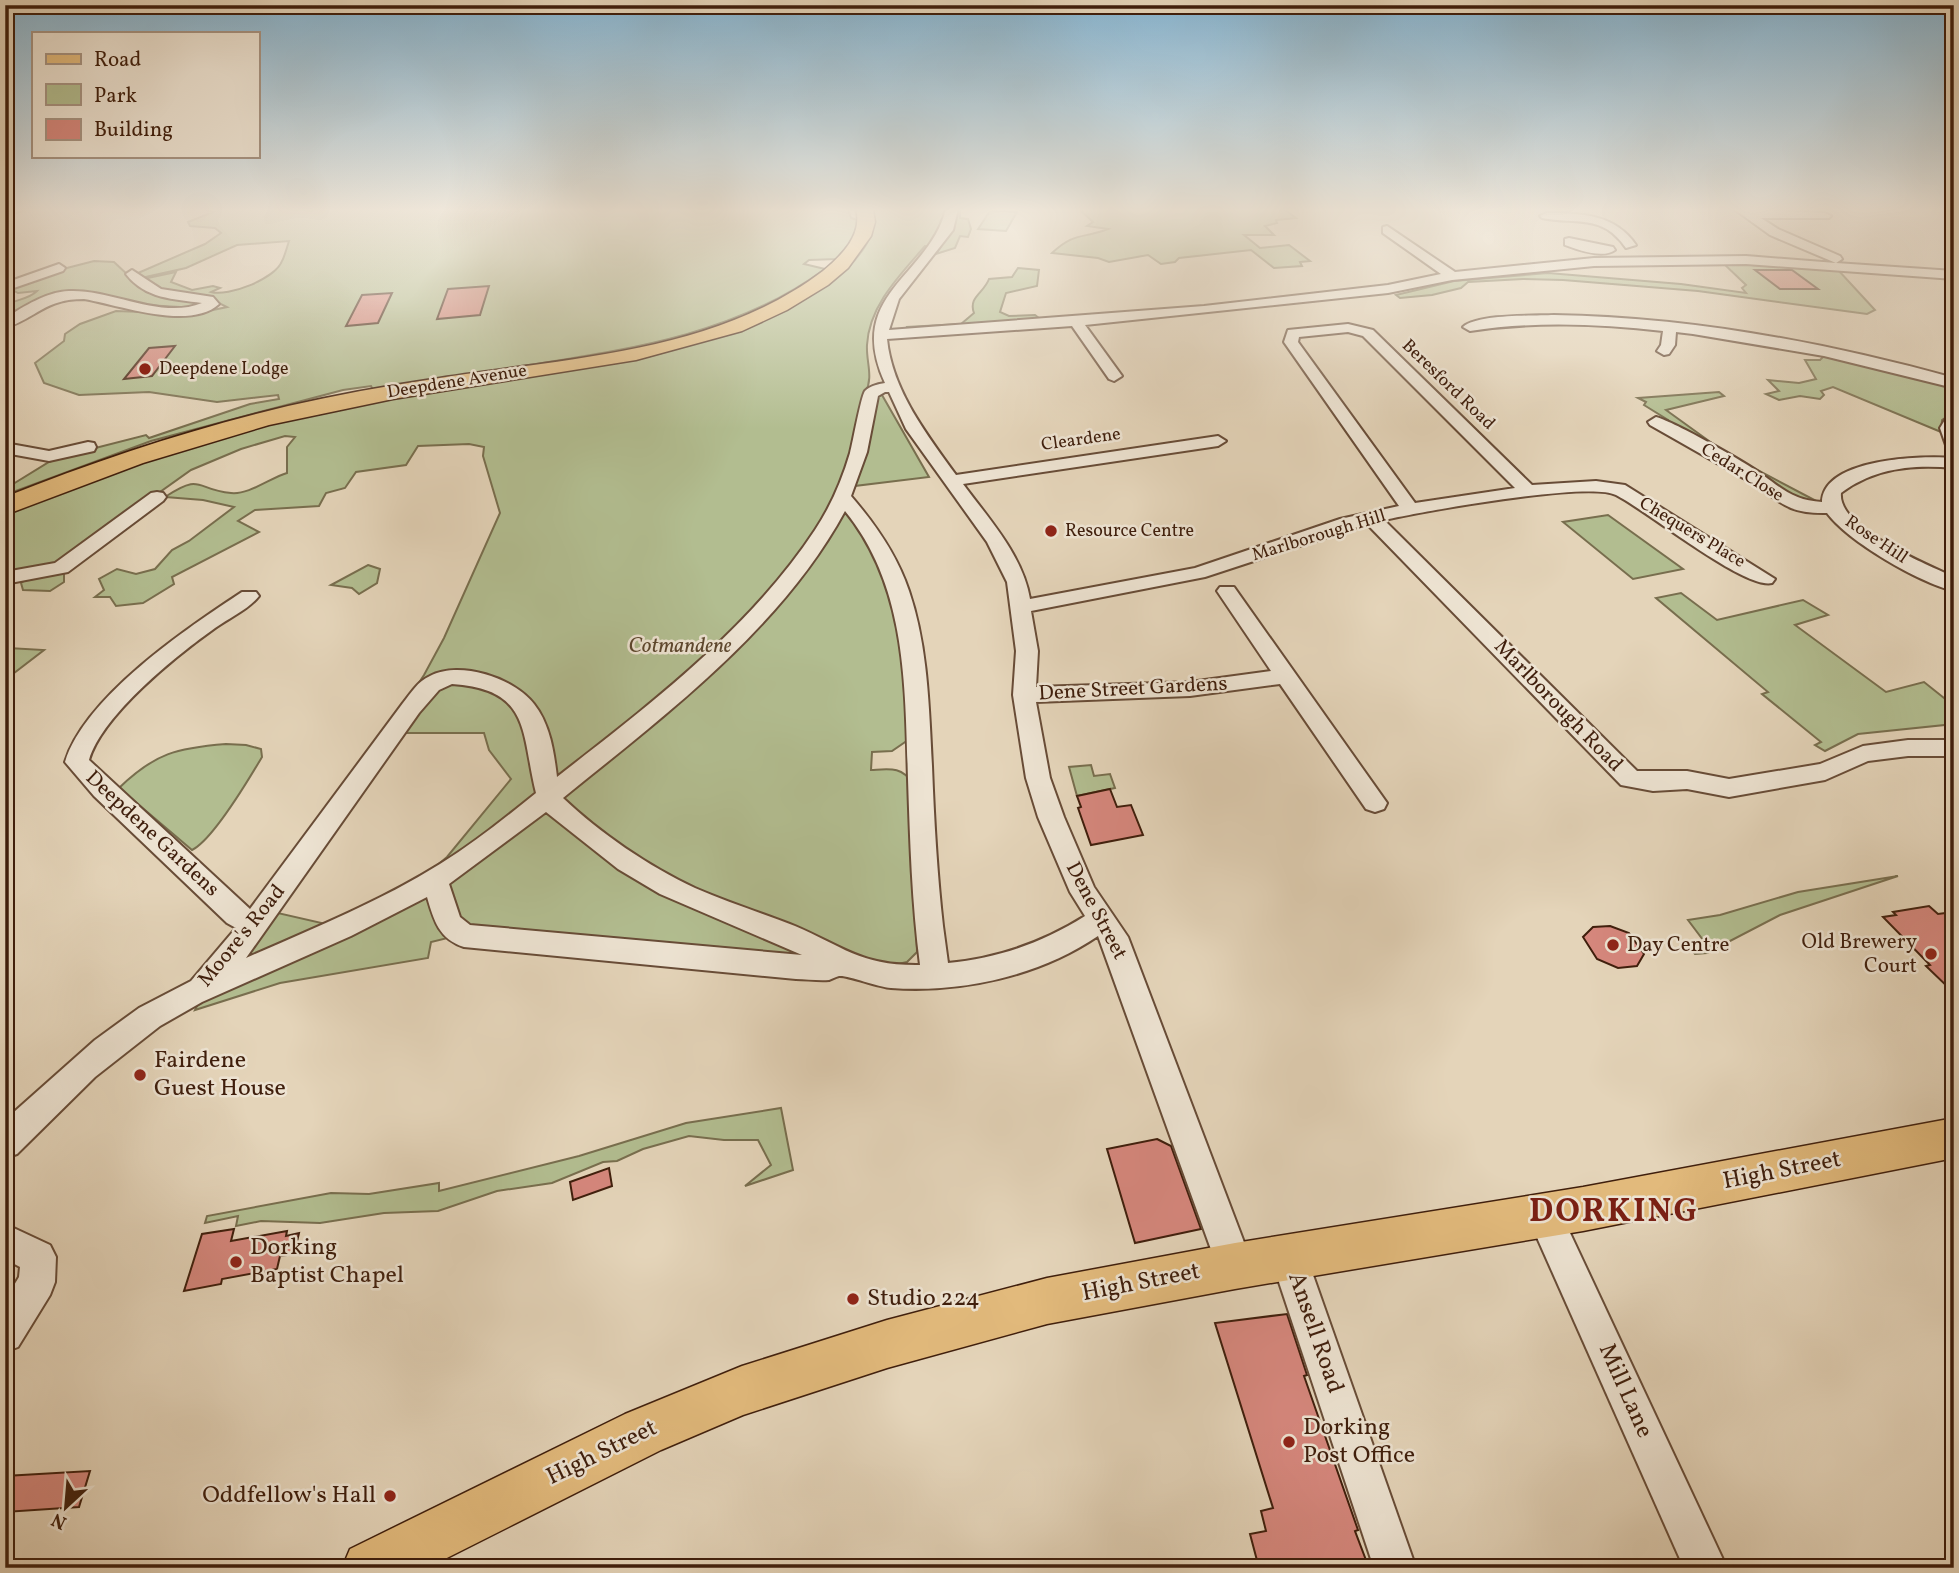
<svg xmlns="http://www.w3.org/2000/svg" width="1959" height="1573" viewBox="0 0 1959 1573" font-family="Vollkorn,serif">
	<style>
		.green { fill: #b2bd90; stroke: #786e4e; stroke-width: 2 }
		.building { fill: #d6877d; stroke: #3f1e0c; stroke-width: 2 }
		.lines { fill: none; stroke-linecap: round; stroke-linejoin: round }
		.minor-casing { stroke: #684c37; stroke-width: 4 }
		.major-casing { stroke: #3f1e0c; stroke-width: 3 }
		.highway-casing { stroke: #3f1e0c; stroke-width: 3 }
		.minor { fill: #ede3d2; fill-rule: evenodd }
		.major { fill: #e2ba7c; fill-rule: evenodd }
		.highway { fill: #e2ba7c; fill-rule: evenodd }
		.poi-dot { fill: #8f2418; stroke: #ede3d2; stroke-width: 2.5 }
		.labels { text-anchor: middle; dominant-baseline: central; stroke-width: 5; stroke-linejoin: round; paint-order: stroke }
		.far-poi-label { font-size: 18px; fill: #3f1e0c; stroke: #ede3d2; text-anchor: start }
		.far-street-label { font-size: 18px; fill: #3f1e0c; stroke: #ede3d2 }
		.park-label { font-size: 21px; font-style: italic; fill: #5c462d; stroke: #ede3d2 }
		.street-label { font-size: 21px; fill: #3f1e0c; stroke: #ede3d2 }
		.poi-label { font-size: 21px; fill: #3f1e0c; stroke: #ede3d2; text-anchor: end }
		.near-poi-label { font-size: 24px; fill: #3f1e0c; stroke: #ede3d2; text-anchor: start }
		.near-street-label { font-size: 24px; fill: #3f1e0c; stroke: #ede3d2 }
		.near-district-label { font-size: 33px; font-weight: bold; letter-spacing: 2px; fill: #7a1f14; stroke: #ede3d2 }
	</style>
	<rect width="100%" height="100%" fill="#e4d4b9"/>
	<filter id="stains"><feTurbulence type="fractalNoise" baseFrequency=".00286" numOctaves="4"/><feColorMatrix values="0 0 0 0 .2 0 0 0 0 .09 0 0 0 0 .02 0 0 0 .5 -.17"/></filter>
	<radialGradient id="worn" r=".72"><stop offset=".6" stop-color="#630" stop-opacity="0"/><stop offset="1" stop-color="#630" stop-opacity=".3"/></radialGradient>
	<g class="green">
		<path d="M202 209H848L851 218 858 220V229L853 239 837 259 809 260 804 264 825 269C739 332 638 348 536 364 482 372 427 381 373 390L371 386 343 390 151 441 5 495V489L49 462 64 456 146 435 149 438 250 404 279 399 278 395 217 402 149 392 79 395 44 383 35 363 64 341 65 334 80 324 116 311 194 314 227 307 211 299 167 293 143 279 176 272 171 282 192 290 213 286 220 288 211 292C228 297 275 279 282 261 284 258 288 244 289 241L237 245 186 268 141 278 138 273 205 244 221 233 215 228 190 226 188 222 213 212Z"/>
		<path d="M871 209H960V218L968 219 971 229 968 237 960 236 955 248 936 254 940 248 925 246C901 274 869 305 867 345 866 363 874 376 865 394L882 395 929 477 855 486 845 510 861 523 902 623 908 740 892 751 872 752 871 770C889 769 902 766 912 783L917 952 907 962 889 966 480 930 431 942 428 958 280 983 195 1010 200 1000 241 963 278 913 330 925 422 878 447 857 511 779 489 750 484 733H386L424 675 444 638 500 513 483 456 484 447 469 444 418 446 406 465 356 472 345 488 326 493 319 506 255 510 238 521 259 532 172 577 174 584 143 603 116 606 110 597H95L104 590 99 579 117 569 136 574 155 569 172 550 189 541 234 507 203 500 165 497C203 472 195 490 231 493 249 495 270 478 287 473V447L295 437 285 436 241 449 191 470 56 566 5 575V515L78 485 208 440 353 403 678 347 848 268C865 249 876 236 871 209Z"/>
		<path d="M1079 209H1284L1296 218 1276 220 1277 223 1265 226 1274 235H1244L1260 248 1289 245 1310 261 1300 262 1302 266 1274 268 1251 250 1179 258 1175 262 1161 264 1148 255 1109 262 1098 258 1052 253C1074 232 1082 239 1108 229L1087 226 1093 222Z"/>
		<polygon points="990,211 1017,212 1006,231 978,229"/>
		<path d="M94 261 114 262 146 292 205 303 197 308 129 304 80 293 5 321V306C15 299 28 300 37 291L18 293 9 288 63 269Z"/>
		<polygon points="1723,263 1839,271 1875,310 1867,314 1698,291 1563,280 1523,279 1468,282 1461,288 1432,295 1400,298 1396,295 1454,281 1548,273 1681,284 1746,293 1742,288 1746,285"/>
		<path d="M1018 268 1039 270 1037 286 1006 293 1000 312 1009 316 1035 315 1039 318 1037 320 911 329 906 327 961 324 974 313C968 297 984 293 989 279L1012 277Z"/>
		<polygon points="1825,355 1954,387 1954,412 1942,420 1941,432 1833,387 1821,391 1824,395 1820,399 1800,396 1779,400 1766,394 1779,391 1768,380 1799,383 1816,379 1805,360 1820,360"/>
		<polygon points="1719,392 1724,396 1666,410 1727,454 1820,503 1802,503 1667,424 1668,420 1644,405 1646,402 1638,398"/>
		<polygon points="1608,515 1683,569 1633,579 1563,522"/>
		<polygon points="368,565 380,569 377,583 359,594 352,588 331,585"/>
		<polygon points="58,573 64,574 64,582 50,591 23,590 21,583 28,578"/>
		<polygon points="1681,593 1717,620 1803,600 1828,615 1795,625 1886,692 1924,682 1954,706 1954,724 1858,734 1825,751 1815,745 1821,742 1762,694 1768,692 1656,598"/>
		<polygon points="8,648 44,650 5,680 5,649"/>
		<path d="M226 744 246 745 261 749 262 757C249 779 213 840 192 850L119 788C155 753 177 748 226 744Z"/>
		<polygon points="1091,765 1094,776 1110,774 1115,788 1077,796 1069,767"/>
		<polygon points="1898,876 1780,915 1707,953 1695,954 1689,946 1706,944 1688,920 1720,915 1798,892"/>
		<polygon points="781,1108 793,1170 745,1186 771,1165 758,1140 724,1140 689,1136 643,1149 617,1161 603,1162 552,1183 497,1191 438,1211 384,1213 320,1223 261,1221 236,1226 238,1216 205,1223 207,1216 331,1193 369,1194 439,1183 439,1191 579,1156 686,1123"/>
	</g>
	<g class="building">
		<polygon points="1755,270 1792,270 1818,289 1780,289"/>
		<polygon points="489,286 480,315 437,319 448,289"/>
		<polygon points="392,293 378,323 346,326 362,295"/>
		<polygon points="175,346 152,376 124,379 149,348"/>
		<polygon points="1110,789 1117,807 1131,805 1143,835 1091,845 1078,808 1081,807 1077,796"/>
		<polygon points="1929,906 1938,914 1954,912 1954,993 1926,966 1930,965 1883,917 1896,915 1893,912"/>
		<polygon points="1610,926 1629,933 1644,954 1637,966 1618,968 1597,959 1583,937 1593,927"/>
		<polygon points="1157,1139 1171,1146 1201,1229 1135,1243 1107,1149"/>
		<polygon points="609,1168 612,1186 573,1200 570,1182"/>
		<polygon points="234,1229 231,1241 287,1231 286,1236 299,1233 294,1254 280,1256 277,1269 222,1279 221,1284 184,1291 202,1234"/>
		<polygon points="1287,1314 1307,1375 1304,1376 1358,1530 1355,1531 1369,1568 1259,1568 1250,1534 1266,1531 1261,1511 1273,1508 1215,1323"/>
		<polygon points="90,1471 79,1507 5,1512 5,1476"/>
	</g>
	<g class="lines">
		<g class="minor-casing">
			<g id="minor">
				<polygon points="5,209 26,209 5,215"/>
				<path d="M946 209H958L953 230 899 299 889 330 1204 306 1388 285 1441 274 1383 233V227L1387 226 1455 272 1594 258 1746 256 1836 263 1770 235 1734 209 1825 213 1831 216 1829 218H1761L1778 229 1840 256 1842 259 1836 263 1954 271V279L1746 264 1594 266 1452 280 1388 293 1085 325 1122 376 1114 381 1109 379 1072 326 887 339C892 390 927 435 956 475L1218 436 1226 441 1218 446 963 484C989 519 1023 556 1030 599L1195 568 1340 519 1399 506 1284 342 1288 330 1348 324 1373 330 1532 485 1596 481 1625 485 1775 579 1772 583C1745 590 1646 510 1616 495 1588 481 1421 512 1384 520L1637 771H1687L1729 779 1820 764 1863 746 1908 740H1954V756H1908L1868 761 1825 780 1729 797 1687 789 1653 791 1621 785 1367 524 1205 577 1031 611 1038 651 1036 687 1190 682 1271 671 1217 591 1220 587H1234L1387 803 1384 809 1375 812 1366 809 1280 684 1190 696 1036 702 1050 778 1064 817 1094 887 1128 937 1253 1266 1248 1279 1235 1284 1222 1279 1217 1266 1098 936C1039 976 962 993 891 988 877 987 848 975 839 976 835 977 832 979 829 980 818 981 806 979 796 979L464 947C439 939 434 921 427 897L351 936 202 1002 160 1026 95 1077 17 1154 5 1158V1120L95 1040 139 1008 191 981 236 928 227 923 94 796 65 762C85 697 187 628 242 592H256L259 596C249 609 229 618 215 628 177 655 102 715 89 760L250 909 403 703C411 693 418 681 430 676 460 660 514 678 534 704 550 724 554 752 557 777 649 705 750 629 815 530 831 506 842 480 850 453 853 442 861 396 865 391 870 386 878 384 885 383 844 294 929 277 946 209ZM1348 332 1363 336 1515 488 1415 503 1298 342 1299 337ZM885 392H889L906 429 987 542 1007 582 1016 651 1013 695 1026 778 1038 817 1070 892 1085 916C1042 943 999 958 948 963L943 926C937 873 934 819 932 766 929 708 928 647 909 591 897 555 876 525 851 496L867 452 878 396ZM845 511C907 587 905 685 908 779 910 841 912 903 920 965 861 966 844 947 795 926 762 913 727 902 695 888 648 866 600 833 563 798 665 715 781 629 845 511ZM452 684C532 689 521 734 536 793 505 818 474 843 440 864 379 902 312 929 246 958L419 713 439 690ZM546 812 618 869 660 894 802 955 470 925 460 917 449 884Z"/>
				<path d="M1546 213C1581 213 1615 214 1636 245L1626 248C1602 213 1576 225 1542 218L1540 216Z"/>
				<path d="M1569 238 1613 247 1615 250C1603 259 1578 250 1565 245V239Z"/>
				<polygon points="59,264 65,268 63,271 5,291 5,283"/>
				<path d="M132 270 161 289 213 297 219 304C190 331 119 305 84 299 44 299 37 318 5 328V318C25 306 46 292 69 291 112 289 161 320 202 303 174 299 145 299 126 274Z"/>
				<path d="M1554 315C1688 317 1824 342 1954 378V388L1824 356 1693 334 1676 332 1675 345 1669 354 1664 355 1657 351 1661 345 1663 331C1598 324 1535 321 1470 331L1463 327C1478 314 1533 316 1554 315Z"/>
				<polygon points="1954,413 1954,450 1946,445 1940,428 1948,415"/>
				<path d="M1656 417C1675 422 1745 462 1763 475 1783 490 1796 501 1822 502 1823 458 1923 455 1954 458V468C1913 464 1874 468 1841 493 1837 528 1926 564 1954 577V591C1918 582 1849 542 1827 513 1782 514 1779 498 1745 479 1713 461 1682 443 1650 425L1648 422Z"/>
				<polygon points="88,442 94,443 96,447 94,451 49,461 5,453 5,443 49,451"/>
				<polygon points="157,492 163,493 166,497 163,501 68,572 5,584 5,572 55,563 151,493"/>
				<polygon points="1544,1198 1556,1203 1727,1568 1684,1568 1527,1215 1532,1203"/>
				<polygon points="5,1224 50,1245 56,1257 55,1282 50,1295 18,1347 5,1352 5,1300 19,1277 20,1267 5,1259"/>
				<polygon points="1289,1240 1301,1246 1307,1258 1416,1568 1374,1568 1271,1258 1277,1246"/>
			</g>
		</g>
		<g class="major-casing">
			<polygon id="major" points="1954,1118 1954,1158 1583,1231 1235,1289 1047,1324 887,1368 743,1415 661,1450 427,1568 342,1568 350,1549 625,1414 742,1366 887,1320 1047,1278 1235,1243 1583,1187"/>
		</g>
		<g class="highway-casing">
			<path id="highway" d="M856 209H873L875 222 871 236 848 268 828 285 787 310 742 331 636 360 393 399 269 425 143 463 5 515V497C97 460 191 429 288 406 336 395 385 386 433 379 563 358 714 354 823 271 841 256 863 235 856 209Z"/>
		</g>
		<use href="#minor" class="minor"/>
		<use href="#major" class="major"/>
		<use href="#highway" class="highway"/>
	</g>
	<linearGradient id="sky" x2="0" y2="1"><stop stop-color="#87b6d3"/><stop offset="0.49" stop-color="#f3ece0"/><stop offset="1" stop-color="#f3ece0" stop-opacity="0"/></linearGradient>
	<rect width="1959" height="429" fill="url(#sky)"/>
	<g class="poi-dot">
		<circle cx="145" cy="369" r="7"/>
		<circle cx="1051" cy="531" r="7"/>
		<circle cx="1613" cy="945" r="7"/>
		<circle cx="1931" cy="954" r="7"/>
		<circle cx="140" cy="1075" r="7"/>
		<circle cx="236" cy="1262" r="7"/>
		<circle cx="853" cy="1299" r="7"/>
		<circle cx="1289" cy="1442" r="7"/>
		<circle cx="390" cy="1496" r="7"/>
	</g>
	<g class="labels">
		<g class="far-poi-label">
			<text x="159" y="369">Deepdene Lodge</text>
			<text x="1065" y="531">Resource Centre</text>
		</g>
		<g class="far-street-label">
			<text transform="translate(457 382) rotate(-9)">Deepdene Avenue</text>
			<text transform="translate(1448 385) rotate(44)">Beresford Road</text>
			<text transform="translate(1081 440) rotate(-8)">Cleardene</text>
			<text transform="translate(1742 473) rotate(32)">Cedar Close</text>
			<text transform="translate(1692 533) rotate(31)">Chequers Place</text>
			<text transform="translate(1319 536) rotate(-17)">Marlborough Hill</text>
			<text transform="translate(1876 540) rotate(34)">Rose Hill</text>
		</g>
		<g class="park-label">
			<text x="680" y="646">Cotmandene</text>
		</g>
		<g class="street-label">
			<text transform="translate(1133 689) rotate(-3)">Dene Street Gardens</text>
			<text transform="translate(1558 706) rotate(46)">Marlborough Road</text>
			<text transform="translate(152 834) rotate(43)">Deepdene Gardens</text>
			<text transform="translate(1096 911) rotate(62)">Dene Street</text>
			<text transform="translate(242 936) rotate(-51)">Moore's Road</text>
		</g>
		<g class="poi-label">
			<text x="1917" y="942">Old Brewery<tspan x="1917" dy="24">Court</tspan></text>
			<text x="1627" y="945" text-anchor="start">Day Centre</text>
		</g>
		<g class="near-poi-label">
			<text x="154" y="1061">Fairdene<tspan x="154" dy="28">Guest House</tspan></text>
			<text x="250" y="1248">Dorking<tspan x="250" dy="28">Baptist Chapel</tspan></text>
			<text x="867" y="1299">Studio 224</text>
			<text x="1303" y="1428">Dorking<tspan x="1303" dy="28">Post Office</tspan></text>
			<text x="376" y="1496" text-anchor="end">Oddfellow's Hall</text>
		</g>
		<g class="near-street-label">
			<text transform="translate(1782 1171) rotate(-11)">High Street</text>
			<text transform="translate(1141 1283) rotate(-11)">High Street</text>
			<text transform="translate(1315 1333) rotate(71)">Ansell Road</text>
			<text transform="translate(1625 1391) rotate(66)">Mill Lane</text>
			<text transform="translate(602 1453) rotate(-26)">High Street</text>
		</g>
		<g class="near-district-label">
			<text x="1614" y="1213">DORKING</text>
		</g>
	</g>
	<rect width="1959" height="1573" fill="none" stroke="#e4d4b9" stroke-width="28"/>
	<rect x="7" y="7" width="1945" height="1559" fill="none" stroke="#3f1e0c" stroke-width="3.5"/>
	<rect x="14" y="14" width="1931" height="1545" fill="none" stroke="#3f1e0c" stroke-width="2"/>
	<rect x="32" y="32" width="228" height="126" fill="#ede3d2" stroke="#a79483" stroke-width="2"/>
	<rect x="46" y="54" width="35" height="10" fill="#e2ba7c" stroke="#a79483" stroke-width="2"/>
	<text x="94" y="66" font-size="21" fill="#3f1e0c">Road</text>
	<rect x="46" y="84" width="35" height="21" fill="#b2bd90" stroke="#a79483" stroke-width="2"/>
	<text x="94" y="102" font-size="21" fill="#3f1e0c">Park</text>
	<rect x="46" y="119" width="35" height="21" fill="#d6877d" stroke="#a79483" stroke-width="2"/>
	<text x="94" y="136" font-size="21" fill="#3f1e0c">Building</text>
	<g transform="translate(66 1507) rotate(206)" stroke="#ede3d2" stroke-width="5" paint-order="stroke">
	<path d="M0-5L12 26L0 18L-12 26Z" fill="#3f1e0c"/>
	<text y="-10" font-size="19" font-weight="bold" text-anchor="middle" fill="#3f1e0c">N</text>
	</g>
	<rect width="100%" height="100%" filter="url(#stains)"/>
	<rect width="100%" height="100%" fill="url(#worn)"/>
</svg>
